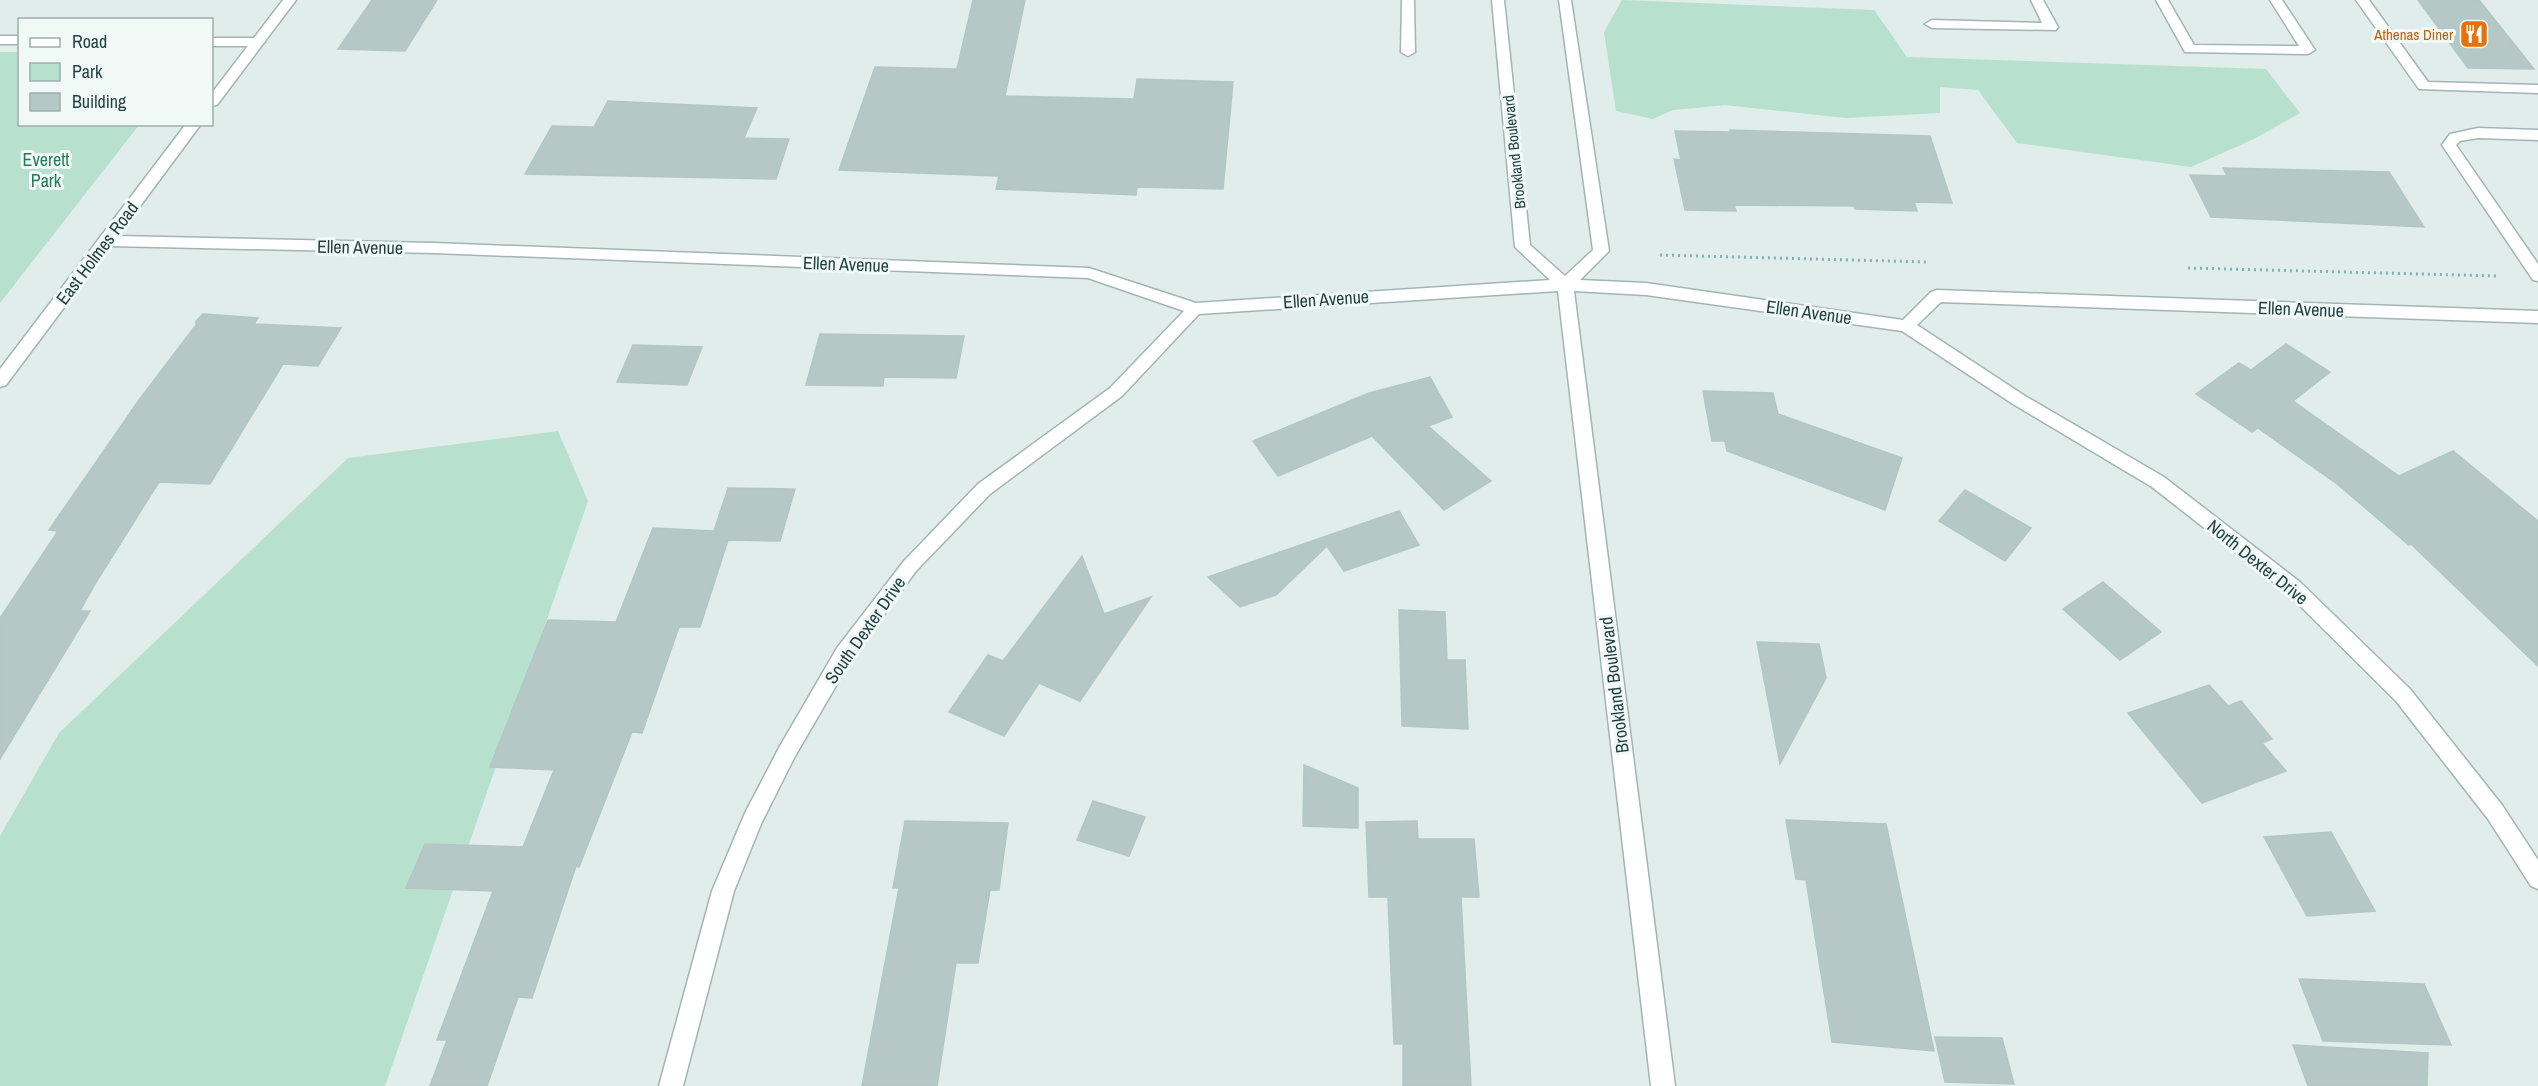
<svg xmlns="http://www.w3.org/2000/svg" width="2538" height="1086" viewBox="0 0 2538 1086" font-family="'Archivo Narrow',sans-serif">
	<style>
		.green { fill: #b7e0ce }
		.building { fill: #b5c8c5; stroke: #b2c7c4; stroke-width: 1.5 }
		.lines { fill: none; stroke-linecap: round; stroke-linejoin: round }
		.lane-casing { stroke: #a2b5b4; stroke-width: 3 }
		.street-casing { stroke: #a2b5b4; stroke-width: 3 }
		.path { stroke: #7db4b2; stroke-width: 3; stroke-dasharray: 2 4; stroke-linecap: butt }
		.lane { fill: #fff; fill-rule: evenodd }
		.street { fill: #fff; fill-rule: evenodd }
		.labels { text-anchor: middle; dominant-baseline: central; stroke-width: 6; stroke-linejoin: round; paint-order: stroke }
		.far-food-label { font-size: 15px; fill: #c56008; stroke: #f1f9f7; text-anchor: end }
		.far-street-label { font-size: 15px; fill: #1f3f3f; stroke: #f1f9f7 }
		.park-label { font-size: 18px; fill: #257a5e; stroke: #f1f9f7 }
		.street-label { font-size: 18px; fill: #1f3f3f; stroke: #f1f9f7 }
	</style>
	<rect width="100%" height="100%" fill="#e0edeb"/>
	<g class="green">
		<polygon points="1622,0 1874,10 1907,57 2266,69 2300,113 2254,139 2191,167 2017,143 1978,90 1940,87 1940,113 1846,118 1725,105 1673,110 1653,119 1616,111 1604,32"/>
		<polygon points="0,52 19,52 20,124 139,125 0,303"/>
		<polygon points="558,431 588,501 385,1086 0,1086 0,836 59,733 348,458"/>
	</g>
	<g class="building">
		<polygon points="372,0 437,0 405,51 338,49"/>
		<polygon points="973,0 1025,0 1005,96 1134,99 1137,79 1233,82 1223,189 1137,187 1136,195 996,189 999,176 839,170 875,67 957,69"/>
		<polygon points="2418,0 2479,0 2534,69 2468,68"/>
		<polygon points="608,101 757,108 744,138 789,139 776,179 525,174 552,126 594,127"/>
		<polygon points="1730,130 1930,136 1952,203 1914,202 1917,211 1855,209 1854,206 1734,205 1736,211 1685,210 1674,159 1681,160 1675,131 1730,132"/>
		<polygon points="2223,168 2389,172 2424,227 2211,217 2190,175 2227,176"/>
		<polygon points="203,314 258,318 254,324 341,328 318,366 283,364 210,484 159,482 95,584 80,611 90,611 0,759 0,618 58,531 49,530 139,400 196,325 196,321"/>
		<polygon points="820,334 964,336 956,378 884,377 883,386 806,385"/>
		<polygon points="2286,344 2330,372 2293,401 2399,476 2453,451 2538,521 2538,666 2411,544 2409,545 2337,484 2258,428 2252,432 2196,394 2239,363 2251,370"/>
		<polygon points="633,345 702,347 687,385 617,382"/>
		<polygon points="1430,377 1452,417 1428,426 1491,481 1444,510 1372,436 1278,476 1253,441 1369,393"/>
		<polygon points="1703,391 1773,393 1778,414 1902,458 1885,510 1727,451 1725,441 1712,441"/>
		<polygon points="728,488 795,489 780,541 728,540 700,627 679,627 642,733 632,732 579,867 576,866 532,998 518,997 487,1086 430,1086 447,1040 437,1040 493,891 406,888 425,844 523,847 554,770 490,767 548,620 616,622 653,528 714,531"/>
		<polygon points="1965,490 2031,528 2005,561 1939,521"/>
		<polygon points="1399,511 1419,545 1344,571 1327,546 1276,595 1240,607 1208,577"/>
		<polygon points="1082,556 1104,614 1151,597 1080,701 1039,683 1004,736 949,712 988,655 1003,661"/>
		<polygon points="2103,582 2161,632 2120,660 2063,609"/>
		<polygon points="1399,610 1445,612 1447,660 1465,660 1468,729 1402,726"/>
		<polygon points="1757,642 1819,644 1826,678 1780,764"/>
		<polygon points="2209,685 2228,706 2241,701 2272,739 2262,743 2286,771 2202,803 2128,713"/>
		<polygon points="1304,765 1358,788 1358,828 1303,826"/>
		<polygon points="1093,801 1145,817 1129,856 1077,840"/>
		<polygon points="1786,820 1886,824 1934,1051 1832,1042 1806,880 1796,879"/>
		<polygon points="905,821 1008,823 999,890 990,890 978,963 956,963 937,1086 862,1086 899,888 893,888"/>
		<polygon points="1417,821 1418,839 1474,839 1479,897 1461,897 1471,1086 1403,1086 1403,1044 1394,1044 1388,897 1369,897 1366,822"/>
		<polygon points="2331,832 2375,911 2307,916 2264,837"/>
		<polygon points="2299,979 2424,984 2451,1045 2323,1041"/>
		<polygon points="1935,1037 2002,1038 2014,1084 1945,1082"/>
		<polygon points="2293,1045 2428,1053 2427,1086 2308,1086"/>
	</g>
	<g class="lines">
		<g class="lane-casing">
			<g id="lane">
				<polygon points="1402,0 1414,0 1415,52 1408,56 1401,52"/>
				<polygon points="2031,0 2043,0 2058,27 2056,30 1932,28 1925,24 1932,20 2042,23"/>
				<polygon points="2156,0 2168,0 2194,45 2299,46 2270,0 2282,0 2315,50 2308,54 2185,52"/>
				<polygon points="2356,0 2369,0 2428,82 2538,85 2538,93 2419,89"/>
				<rect x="0" y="36" width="20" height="8"/>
				<polygon points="212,38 258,38 265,42 258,46 212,46"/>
				<polygon points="2478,128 2538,130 2538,140 2478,138 2460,141 2456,145 2538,264 2538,281 2533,280 2442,145 2450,134"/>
			</g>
		</g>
		<g class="street-casing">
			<g id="street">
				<polygon points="283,0 296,0 217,105 212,106 212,93"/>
				<polygon points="1492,0 1504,0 1530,245 1565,276 1593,250 1559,0 1571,0 1609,251 1580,280 1646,283 1903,320 1931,292 1937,290 2538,311 2538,323 1941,302 1917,325 2025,396 2164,477 2300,582 2410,689 2502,805 2538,860 2538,889 2531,886 2488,819 2396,701 2286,592 2152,487 2013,404 1902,331 1646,295 1574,291 1675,1086 1651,1086 1558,291 1199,314 1122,396 990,494 916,571 851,660 794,758 761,824 734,891 683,1086 659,1086 712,891 745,813 780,746 837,648 904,561 978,484 1110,388 1184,311 1088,278 434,253 110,246 6,385 0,387 0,369 186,124 201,124 118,236 434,243 1089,268 1196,303 1550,280 1515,247"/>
			</g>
		</g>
		<g class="path">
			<polyline points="1660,255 1928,262"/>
			<polyline points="2188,268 2498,276"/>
		</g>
		<use href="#lane" class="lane"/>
		<use href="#street" class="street"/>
	</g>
	<defs>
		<g id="restaurant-square" transform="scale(1.5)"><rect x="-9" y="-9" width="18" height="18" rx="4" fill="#e8710a" stroke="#f1f9f7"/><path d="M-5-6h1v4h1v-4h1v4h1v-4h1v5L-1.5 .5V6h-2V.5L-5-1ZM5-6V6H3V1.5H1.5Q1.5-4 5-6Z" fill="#fff"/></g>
	</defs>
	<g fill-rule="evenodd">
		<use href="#restaurant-square" x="2474" y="34"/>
	</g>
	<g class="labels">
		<g class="far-food-label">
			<text x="2453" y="34">Athenas Diner</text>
		</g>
		<g class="far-street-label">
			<text transform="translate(1514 152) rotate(-96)">Brookland Boulevard</text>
		</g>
		<g class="park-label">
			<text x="46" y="159">Everett<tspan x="46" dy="21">Park</tspan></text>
		</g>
		<g class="street-label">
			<text transform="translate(360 247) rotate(1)">Ellen Avenue</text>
			<text transform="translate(97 253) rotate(-53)">East Holmes Road</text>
			<text transform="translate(846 264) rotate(2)">Ellen Avenue</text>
			<text transform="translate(1326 299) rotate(-4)">Ellen Avenue</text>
			<text transform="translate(2301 309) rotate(2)">Ellen Avenue</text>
			<text transform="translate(1809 312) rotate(8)">Ellen Avenue</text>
			<text transform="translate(2258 562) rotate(39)">North Dexter Drive</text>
			<text transform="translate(865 630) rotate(-55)">South Dexter Drive</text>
			<text transform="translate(1614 685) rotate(-97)">Brookland Boulevard</text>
		</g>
	</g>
	<rect x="18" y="18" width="195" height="108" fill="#f1f9f7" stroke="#9dafad" stroke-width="1.5"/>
	<rect x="30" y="38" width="30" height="9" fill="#ffffff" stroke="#9dafad" stroke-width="1.5"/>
	<text x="72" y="48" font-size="18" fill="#1f3f3f">Road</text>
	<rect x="30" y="63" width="30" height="18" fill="#b7e0ce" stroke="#9dafad" stroke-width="1.5"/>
	<text x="72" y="78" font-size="18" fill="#1f3f3f">Park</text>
	<rect x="30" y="93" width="30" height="18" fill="#b5c8c5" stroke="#9dafad" stroke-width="1.5"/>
	<text x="72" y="108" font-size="18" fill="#1f3f3f">Building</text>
</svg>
